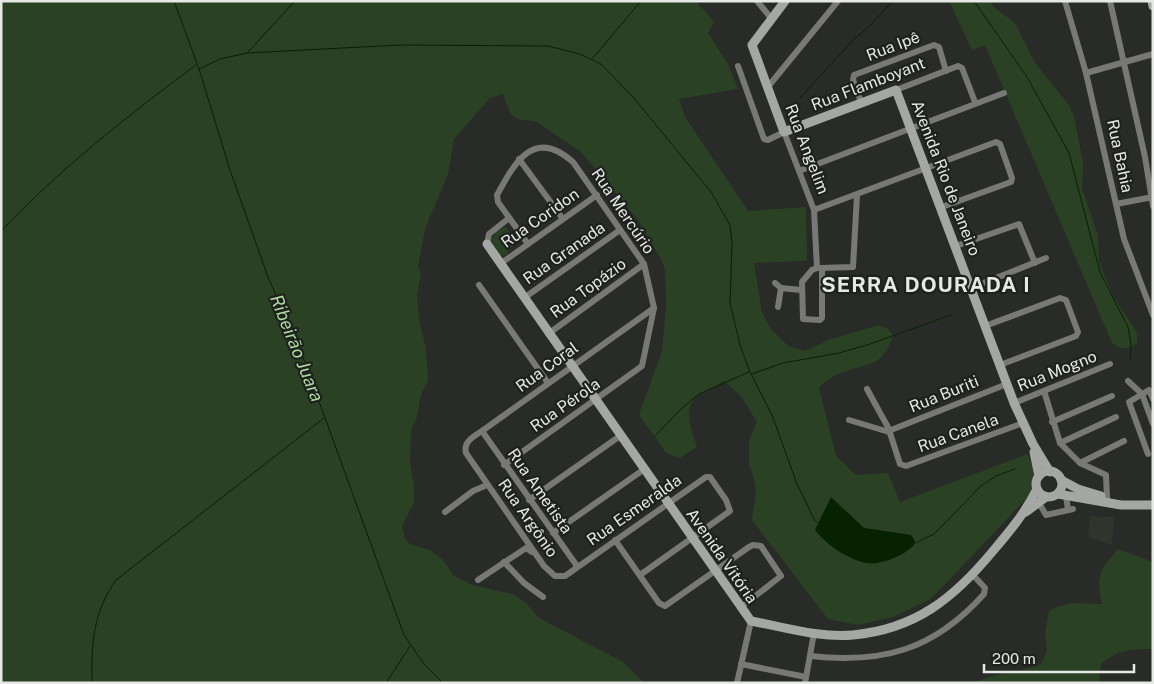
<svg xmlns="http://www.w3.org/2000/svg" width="1154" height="684" viewBox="0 0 1154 684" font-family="'Public Sans',sans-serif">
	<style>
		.built { fill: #2f352d }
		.green { fill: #2b4124; fill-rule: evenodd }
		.water { fill: #072201 }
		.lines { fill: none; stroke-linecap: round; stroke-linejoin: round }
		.stream { stroke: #072201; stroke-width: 1 }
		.street { stroke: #787977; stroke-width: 6 }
		.secondary { stroke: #a4a7a4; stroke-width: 9 }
		.labels { text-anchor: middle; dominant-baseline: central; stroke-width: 4.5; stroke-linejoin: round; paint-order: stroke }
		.street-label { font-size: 16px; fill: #e7e9e7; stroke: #1e211e }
		.water-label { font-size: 18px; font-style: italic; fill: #acdc9f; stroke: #1e211e }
		.district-label { font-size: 21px; font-weight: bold; letter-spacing: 1px; fill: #e7e9e7; stroke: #1e211e }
	</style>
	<rect width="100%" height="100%" fill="#282b27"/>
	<polygon class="built" points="1090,516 1114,517 1112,545 1088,537"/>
	<g class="green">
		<path d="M1 1H696L714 22 708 33 728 64 738 89 679 99 685 117 748 211 806 207 807 261 754 263 762 312 770 328 788 346 805 351 831 339 879 325 888 329 893 335C882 369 869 362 843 372 834 375 827 381 819 387L836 456 856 475 888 473 900 502 1027 454 1037 476 1029 496 931 599 893 617 858 625 828 619 752 520 756 491 752 471 749 465V440L757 422 741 396 724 381C716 387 707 390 699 395 681 406 692 432 697 447L680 458 666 453 639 415 662 351 666 307 665 271 662 261 638 220 582 153 537 122C531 120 527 121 521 120 509 118 507 104 503 94L490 98 454 139 448 174 425 229 418 267 421 274 417 295 420 326 426 347 428 380 421 395 417 417 411 430 410 463 414 485V503L402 526 405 539 410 544 430 550 443 560 454 576 473 585 515 595 526 603 539 618 623 662 645 683H1ZM831 498 864 528 911 535 822 539Z"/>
		<path d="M949 1H990L994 7 1015 23 1035 63 1069 105 1074 117 1083 162 1082 189 1098 235 1099 262 1113 296 1137 333V343C1127 350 1122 350 1112 343L985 45 972 50Z"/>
		<polygon points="506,227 516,242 506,255 498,256 492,251 491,240 497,231"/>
		<path d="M1118 549 1153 562V649C1132 649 1117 650 1101 664L1099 683H973C995 673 1019 673 1041 664L1047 651 1045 633 1049 611C1066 601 1084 603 1102 604 1096 576 1099 571 1118 549Z"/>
	</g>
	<path class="water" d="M831 497 864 528 911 535 915 541 914 545C905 555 882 565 867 563 850 561 824 543 815 530Z"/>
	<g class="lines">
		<g class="stream">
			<polyline points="174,1 199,69 231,173 268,277 304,360 404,635 424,664 443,683"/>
			<polyline points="974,1 1027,77 1069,153 1100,272 1128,327 1131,345 1130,360"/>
			<polyline points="248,52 295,1"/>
			<polyline points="593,58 641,1"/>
			<polyline points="199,69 220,59 247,53 400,45 548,46 580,54 601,64 633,97 711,192 730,225 732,243 730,303 740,345 750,372 772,415 797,484 814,519 819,524"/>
			<path d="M800 98 856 37C870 28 880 13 894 1"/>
			<path d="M1 231C60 169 127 116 196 65"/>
			<polyline points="752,374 783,363 839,353 870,344 951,315"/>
			<polyline points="655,436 681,409 699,394 749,372"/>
			<polyline points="913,544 934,534 982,485 996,476 1015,469"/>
			<polyline points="871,562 876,563 881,561"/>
			<path d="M92 683C91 645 93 612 116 580L324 418"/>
			<polyline points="386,683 410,646"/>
		</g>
		<g class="street">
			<polyline points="757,1 771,18"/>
			<polyline points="1065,1 1086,73 1124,239 1153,315"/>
			<polyline points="1110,1 1145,157 1153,206"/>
			<polyline points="738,66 764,139 768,140 784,132 814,210 817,268"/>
			<polyline points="1086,73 1153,54"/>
			<polyline points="767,88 838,1"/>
			<polyline points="896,90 958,66 962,68 975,102"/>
			<polyline points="861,102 853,80 854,75 934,45 939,47 946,71"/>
			<polyline points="519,159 563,219"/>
			<polyline points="799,171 1004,93"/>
			<polyline points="1116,204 1153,197"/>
			<polyline points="814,210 996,142 1000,144 1012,178 1011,182 942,207"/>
			<polyline points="487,244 489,234 509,218"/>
			<polyline points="956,246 1019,224 1035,263"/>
			<polyline points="500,264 597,195"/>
			<polyline points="817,268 812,270 802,282 803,319 820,320 822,318 822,268"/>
			<polyline points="820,268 853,267 857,195"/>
			<polyline points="775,283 781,288 801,290"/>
			<polyline points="479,285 548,383"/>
			<polyline points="971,288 1046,258"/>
			<polyline points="524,298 620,230"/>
			<polyline points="778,307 781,288"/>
			<polyline points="985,326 1060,298 1066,300 1078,332 1076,336 1000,365"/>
			<polyline points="548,334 644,264"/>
			<polyline points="1128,381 1142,394 1153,424"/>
			<polyline points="1007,384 891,430 890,433 900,464 906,466 1023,423"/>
			<polyline points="867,389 890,431"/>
			<polyline points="1044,391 1060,443 1080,463 1106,475 1107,498"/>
			<polyline points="1014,403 1110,364"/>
			<polyline points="849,420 889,432"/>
			<polyline points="1052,422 1112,396"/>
			<polyline points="482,431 577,566"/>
			<polyline points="1060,443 1116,417"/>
			<polyline points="1148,454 1129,402 1149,390 1153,399"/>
			<polyline points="1080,463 1124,441"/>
			<path d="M504 465 642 366 654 308 644 264 573 162C534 127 515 162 497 195L498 202 528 244"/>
			<polyline points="1066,495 1068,510"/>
			<polyline points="529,500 620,436"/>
			<polyline points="1039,503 1046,515 1073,509"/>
			<polyline points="445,512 473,491 487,485"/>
			<polyline points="553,533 643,470"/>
			<polyline points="615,540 659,603 665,606 749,547 753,545 761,546 781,576 740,608"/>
			<polyline points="504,562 524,583 543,597"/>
			<path d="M640 575 730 511 726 500 710 477H706L565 576H555L544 566 466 453C463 442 473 437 482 431L654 308"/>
			<polyline points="478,580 526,548 532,552"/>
			<path d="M810 656C883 664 934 650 984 594L985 588 973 575"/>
			<polyline points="741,664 806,677"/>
			<polyline points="737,683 751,621"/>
			<polyline points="805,683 814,633"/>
		</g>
		<g class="secondary">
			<polyline points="785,1 752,45 784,132 896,90 1014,403 1033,444 1050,472"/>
			<polyline points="1152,1 1153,6"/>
			<path d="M487 244 751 621C784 627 819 638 853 635 916 629 954 598 993 551 1010 531 1025 513 1037 489"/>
			<polyline points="1034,452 1039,476"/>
			<circle cx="1049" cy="484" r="13"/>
			<polyline points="1061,480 1078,489 1101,496"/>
			<polyline points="1058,494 1121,505 1153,505"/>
			<polyline points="1026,512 1046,497"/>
		</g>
	</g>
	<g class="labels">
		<g class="street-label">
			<text transform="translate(893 46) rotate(-21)">Rua Ipê</text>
			<text transform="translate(868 84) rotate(-21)">Rua Flamboyant</text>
			<text transform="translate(807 149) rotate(69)">Rua Angelim</text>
			<text transform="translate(1120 156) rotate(78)">Rua Bahia</text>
			<text transform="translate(946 178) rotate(69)">Avenida Rio de Janeiro</text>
			<text transform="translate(623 211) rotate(56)">Rua Mercúrio</text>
			<text transform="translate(540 218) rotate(-35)">Rua Coridon</text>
			<text transform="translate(564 253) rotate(-35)">Rua Granada</text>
			<text transform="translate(588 288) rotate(-36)">Rua Topázio</text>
			<text transform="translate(547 367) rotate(-36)">Rua Coral</text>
			<text transform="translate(1057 371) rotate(-22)">Rua Mogno</text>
			<text transform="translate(944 394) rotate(-22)">Rua Buriti</text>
			<text transform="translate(565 405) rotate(-35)">Rua Pérola</text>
			<text transform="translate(958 433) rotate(-20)">Rua Canela</text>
			<text transform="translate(540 491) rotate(55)">Rua Ametista</text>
			<text transform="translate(634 510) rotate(-35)">Rua Esmeralda</text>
			<text transform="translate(528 518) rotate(55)">Rua Argônio</text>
			<text transform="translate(722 556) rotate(55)">Avenida Vitória</text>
		</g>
		<g class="water-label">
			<text transform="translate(297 348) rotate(68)">Ribeirão Juara</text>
		</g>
		<g class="district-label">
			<text x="926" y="284">SERRA DOURADA I</text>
		</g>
	</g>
	<rect width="1154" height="684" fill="none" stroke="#e7e9e7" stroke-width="5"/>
	<path d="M984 664v8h150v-8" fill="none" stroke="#e7e9e7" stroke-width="2.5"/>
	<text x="992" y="664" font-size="15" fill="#e7e9e7" stroke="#1e211e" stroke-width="4" paint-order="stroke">200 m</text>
</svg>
